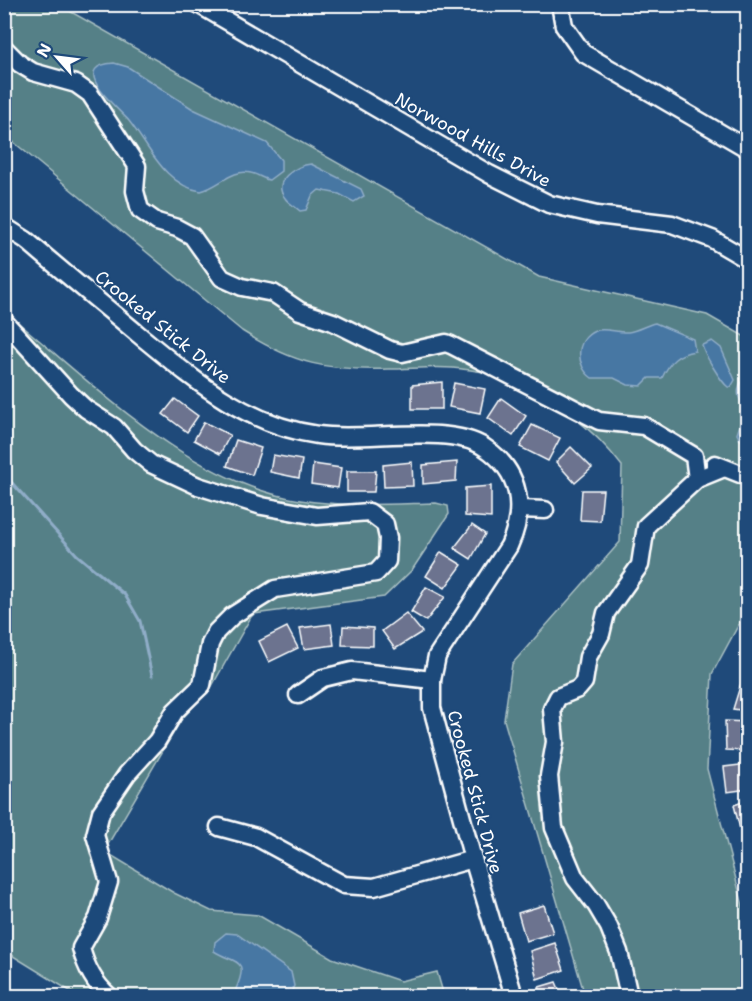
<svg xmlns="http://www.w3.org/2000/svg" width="752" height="1001" viewBox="0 0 752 1001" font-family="'Shantell Sans',sans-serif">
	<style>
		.green { fill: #558087; stroke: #aac0c3; stroke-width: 1.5 }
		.water { fill: #4677a3; stroke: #90adc8; stroke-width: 1.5 }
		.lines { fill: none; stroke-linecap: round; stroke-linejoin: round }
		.stream { stroke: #90adc8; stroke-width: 3 }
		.building { fill: #6c738f; stroke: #fff; stroke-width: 1.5 }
		.minor-casing { stroke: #fff; stroke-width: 21 }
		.minor { stroke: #1f4a7a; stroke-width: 16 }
		.labels { text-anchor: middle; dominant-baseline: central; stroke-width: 4.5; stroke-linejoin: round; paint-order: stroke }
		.street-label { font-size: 18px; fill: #fff; stroke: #1f4a7a }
	</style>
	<rect width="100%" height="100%" fill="#1f4a7a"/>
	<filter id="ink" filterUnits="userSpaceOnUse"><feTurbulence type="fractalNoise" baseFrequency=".0167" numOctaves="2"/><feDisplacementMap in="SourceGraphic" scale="12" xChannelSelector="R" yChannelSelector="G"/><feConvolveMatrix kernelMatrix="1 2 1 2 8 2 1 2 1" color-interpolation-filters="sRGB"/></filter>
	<g filter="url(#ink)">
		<g class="green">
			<path d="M4 5H59L539 277 707 315 747 338V609L712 674 707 769 747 921V996H585L504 720 512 664 620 542 622 466C592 426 549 396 503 377 489 371 468 370 453 368 432 366 410 369 389 369 327 371 294 364 242 331L5 135Z"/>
			<path d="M4 311C91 381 187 482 300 500 345 507 391 504 436 503L448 506 449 514 412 570 384 597 254 614 251 617 212 686 181 720 104 851 174 893 211 911 258 915 332 958 400 981 437 972 444 996H78L5 951Z"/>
		</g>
		<g class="water">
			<path d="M114 63 128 67 193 109 267 143 281 160V171L269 180C263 179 257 174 251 173 232 168 219 187 201 191 165 186 149 146 129 121 119 109 65 66 114 63Z"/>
			<path d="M311 164 361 189 364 196 354 202 339 194 319 190 312 196 306 210 300 211C295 206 288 203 285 198 271 181 296 165 311 164Z"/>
			<path d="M655 323 693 339 695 351C677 354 670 361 662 378H649L641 386 628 385 614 378H592C576 367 574 340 595 331 604 327 617 333 628 332 637 331 646 325 655 323Z"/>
			<path d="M712 341 721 348 735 380 731 387H728C721 382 703 352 702 345Z"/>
			<path d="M747 380 748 443H747L740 440 737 434 745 410C740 399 735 395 741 382Z"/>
			<path d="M226 933 237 934 291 972 294 986 290 995 239 996 236 989C250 957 234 964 214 951L215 942Z"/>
		</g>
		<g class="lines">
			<polyline class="stream" points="4,474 77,555 125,595 140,621 152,676"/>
		</g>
		<g class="building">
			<polygon points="442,382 442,409 412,409 412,385"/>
			<polygon points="454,383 485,389 480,413 449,407"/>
			<polygon points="501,398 526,416 513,436 488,418"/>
			<polygon points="175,399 198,416 187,432 163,414"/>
			<polygon points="204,422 230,435 220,454 194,440"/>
			<polygon points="532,425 560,438 548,461 520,447"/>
			<polygon points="236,440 261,448 252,475 227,466"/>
			<polygon points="571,447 592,468 575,483 556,462"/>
			<polygon points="273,455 302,460 299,478 270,472"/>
			<polygon points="412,462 413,486 384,487 383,465"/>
			<polygon points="457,462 456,481 423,484 423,465"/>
			<polygon points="313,464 341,468 338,488 311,484"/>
			<polygon points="347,471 376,471 374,492 347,492"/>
			<polygon points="491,486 491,518 465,516 465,488"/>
			<polygon points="582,490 603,490 600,521 580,520"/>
			<polygon points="472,525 485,534 471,559 454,548"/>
			<polygon points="441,552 462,565 445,588 426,576"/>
			<polygon points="426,587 445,597 426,621 411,612"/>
			<polygon points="406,613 422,632 395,649 382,631"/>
			<polygon points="331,624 334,645 304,649 300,628"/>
			<polygon points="343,626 373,628 373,646 342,645"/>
			<polygon points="287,627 298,648 269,662 259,641"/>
			<polygon points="742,680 748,682 748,711 733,709"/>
			<polygon points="725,721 748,722 748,751 726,750"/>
			<polygon points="748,764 748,789 727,792 724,767"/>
			<polygon points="748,800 748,827 740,829 734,805"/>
			<polygon points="544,905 553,933 526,941 518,913"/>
			<polygon points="555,943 564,970 537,979 530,951"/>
			<polygon points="556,982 562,996 542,996 539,987"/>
		</g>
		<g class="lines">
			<g class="minor-casing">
				<g id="minor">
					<polyline points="198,4 489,174 549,204 597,215 672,224 712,239 748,260"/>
					<polyline points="560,4 564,26 583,53 748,149"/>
					<polyline points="4,48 20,64 33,72 76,84 90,94 137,166 135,191 140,210 157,222 177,228 192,236 222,278 242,287 273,293 300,311 333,322 390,350 402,353 446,343 451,345 599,421 644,426 694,456 697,479"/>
					<path d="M4 226 26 240C63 272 101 303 138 334 193 379 245 425 318 435 364 442 448 423 484 447 521 471 526 509 509 546L437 656 432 680V708L473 859 514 996"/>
					<path d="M4 321 71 395 86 409 114 427 134 450 151 464 198 486 262 506 317 516 369 512 385 524 388 538 387 561 376 573 275 589 232 616 216 632 210 644 202 685 175 711 157 741 127 774 101 812 95 835 109 882 98 918 81 948C86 968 94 983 109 996"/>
					<polyline points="715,464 748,477"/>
					<polyline points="520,509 545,510"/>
					<polyline points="298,695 323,678 352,671 432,680"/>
					<polyline points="219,827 256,837 344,885 374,887 473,859"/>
					<polyline points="629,996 619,952 609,927 596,905 575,878 554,828 549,776 555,742 552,709 558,697 578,689 584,682 588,657 601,634 606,613 640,565 646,526 697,479 724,468"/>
				</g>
			</g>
			<use href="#minor" class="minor"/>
		</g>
	</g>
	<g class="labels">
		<g class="street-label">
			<text transform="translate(473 140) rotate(29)">Norwood Hills Drive</text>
			<text transform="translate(163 327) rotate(39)">Crooked Stick Drive</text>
			<text transform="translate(475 792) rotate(75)">Crooked Stick Drive</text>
		</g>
	</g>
	<rect width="752" height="1001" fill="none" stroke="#1f4a7a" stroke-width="24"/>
	<rect x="12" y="12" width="728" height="977" fill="none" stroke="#fff" stroke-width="2" filter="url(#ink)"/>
	<g transform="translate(57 57) rotate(298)" stroke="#1f4a7a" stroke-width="4.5" paint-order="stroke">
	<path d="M0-4.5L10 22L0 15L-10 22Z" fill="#ffffff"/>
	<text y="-9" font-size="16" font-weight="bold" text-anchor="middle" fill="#ffffff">N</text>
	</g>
</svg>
